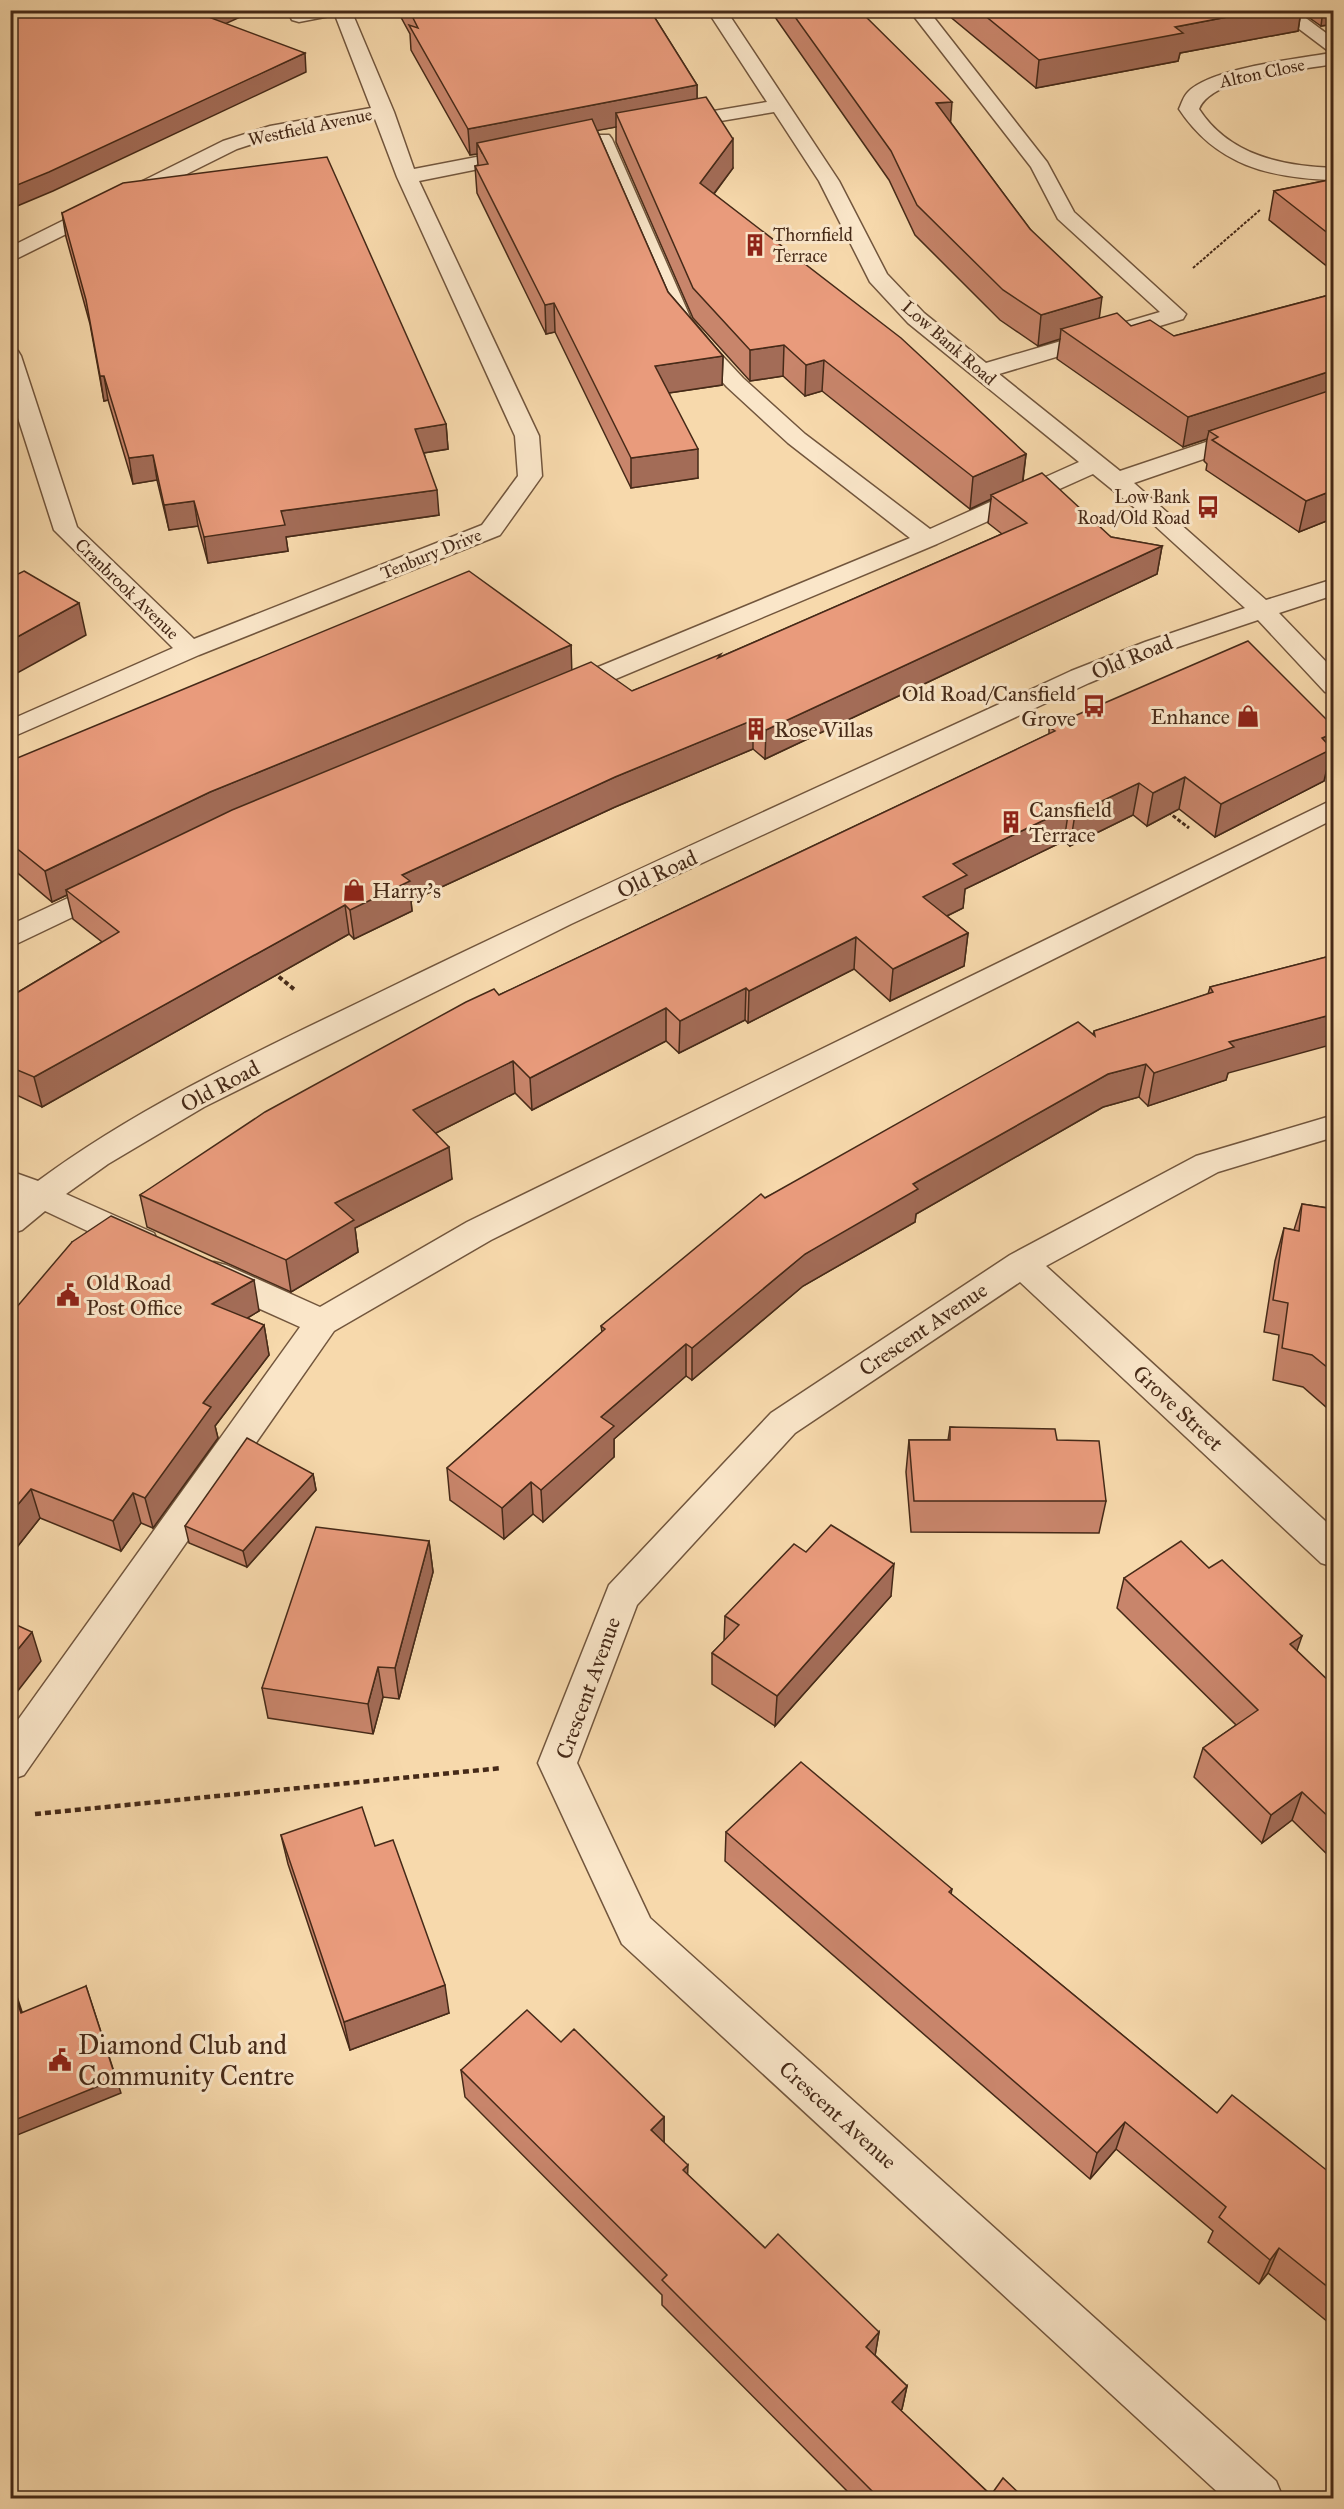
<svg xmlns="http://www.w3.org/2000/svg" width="1344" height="2509" viewBox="0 0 1344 2509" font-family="'IM FELL Great Primer',serif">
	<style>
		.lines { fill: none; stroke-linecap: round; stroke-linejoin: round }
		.minor-casing { stroke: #72563d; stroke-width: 3 }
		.path-far3 { stroke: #462a18; stroke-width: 2; stroke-dasharray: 3 1.5; stroke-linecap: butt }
		.path-far2 { stroke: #462a18; stroke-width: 3; stroke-dasharray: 4 2; stroke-linecap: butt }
		.path-far1 { stroke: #462a18; stroke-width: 4; stroke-dasharray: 4.5 3; stroke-linecap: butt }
		.path { stroke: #462a18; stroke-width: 4.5; stroke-dasharray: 6 4; stroke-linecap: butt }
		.minor { fill: #fae6c9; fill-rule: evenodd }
		.wall { fill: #c8856b; stroke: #462a18; stroke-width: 1.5 }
		.shaded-wall { fill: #a36c57; stroke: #462a18; stroke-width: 1.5 }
		.building { fill: #e99b7c; stroke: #462a18; stroke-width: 1.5 }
		.labels { text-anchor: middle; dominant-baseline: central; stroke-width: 6; stroke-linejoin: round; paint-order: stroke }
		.far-street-label { font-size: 18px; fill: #462a18; stroke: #fae6c9 }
		.far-poi-label { font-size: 18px; fill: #462a18; stroke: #fae6c9; text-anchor: start }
		.street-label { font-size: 22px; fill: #462a18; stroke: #fae6c9 }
		.poi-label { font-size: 22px; fill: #462a18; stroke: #fae6c9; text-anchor: start }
		.near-poi-label { font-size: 27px; fill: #462a18; stroke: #fae6c9; text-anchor: start }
	</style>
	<rect width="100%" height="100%" fill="#f7d9ac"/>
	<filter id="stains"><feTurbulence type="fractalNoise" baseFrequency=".00333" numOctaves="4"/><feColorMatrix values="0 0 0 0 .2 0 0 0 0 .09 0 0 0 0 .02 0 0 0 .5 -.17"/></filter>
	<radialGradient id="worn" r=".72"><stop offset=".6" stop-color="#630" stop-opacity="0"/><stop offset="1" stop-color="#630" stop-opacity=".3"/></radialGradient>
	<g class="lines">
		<g class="minor-casing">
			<g id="minor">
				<polygon points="299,10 351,10 394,112 414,169 523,148 530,150 533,154 530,158 523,160 419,181 539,436 542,476 500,535 199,655 10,738 10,720 173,648 54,530 10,393 10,349 18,351 21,356 77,527 194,639 482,525 518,476 515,436 397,177 375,119 274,137 237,149 10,262 10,247 223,141 270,126 371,108 335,15 299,22 292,20 290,16"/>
				<path d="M707 10H726L839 181 887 274 924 313 986 363 1160 312 1058 219 1031 167 909 10H928L1047 162 1074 212 1186 314 1183 319 999 374 1120 471 1334 399V414L1134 483 1266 600 1334 579V595L1279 613 1334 670V694L1325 692 1258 620 1163 652 1089 683 571 924 204 1107 108 1164 66 1194 154 1233 158 1242 154 1251 142 1254 130 1251 45 1211 22 1230 10 1234V1204L17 1199 10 1196V1171L38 1181C150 1098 279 1042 403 981 624 874 848 774 1071 671L1145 642 1245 608 1141 513 1093 474 937 544 575 696 566 698 557 696 553 690 557 684 910 538 788 443 727 387 699 357 670 320 592 139 595 135H609L612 139 691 319 715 348 743 378 805 434 930 529 1079 462 908 323 870 282 819 181 774 112 673 129 666 127 663 123 666 119 767 102Z"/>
				<path d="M1274 10H1295L1334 39V64C1301 70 1212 76 1199 109 1229 155 1281 166 1334 168V180C1269 178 1216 165 1179 109 1182 103 1183 97 1188 92 1211 68 1297 59 1331 53Z"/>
				<polygon points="1334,799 1334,819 491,1240 334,1331 24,1775 10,1780 10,1731 300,1327 202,1283 197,1274 202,1265 214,1262 226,1265 320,1307 467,1222"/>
				<polygon points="111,878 121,880 125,887 121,894 10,947 10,925"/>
				<polygon points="1334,1115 1334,1137 1218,1172 1046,1266 1334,1529 1334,1567 1321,1563 1020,1282 795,1433 637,1605 577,1763 650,1918 1276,2481 1283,2498 1224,2498 622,1944 538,1763 609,1585 771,1413 1010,1255 1196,1156"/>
			</g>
		</g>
		<polyline class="path-far3" points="1193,268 1260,210"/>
		<polyline class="path-far2" points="1168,812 1189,828"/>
		<polyline class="path-far1" points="273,972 295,990"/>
		<polyline class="path" points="35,1814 502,1768"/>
		<use href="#minor" class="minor"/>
	</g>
	<g class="wall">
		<polygon points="397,10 650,10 697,85 697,99 733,168 714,194 1026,454 1023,481 1111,537 1162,546 1157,574 765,759 753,749 615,807 411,901 412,911 354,939 349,934 42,1107 10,1092 10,997 102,942 73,919 67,895 52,902 14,870 10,872 10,761 571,645 571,670 632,691 720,657 1002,534 988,523 991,499 970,509 822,391 805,396 783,376 750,381 693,318 616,142 616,127 597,130 668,292 723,356 722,385 669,393 698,478 631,488 555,332 546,334 477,193 475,166 478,165 477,154 470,155 411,50 410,34"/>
		<polygon points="770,10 859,10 951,123 1030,229 1099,318 1174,336 1329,295 1329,292 1334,290 1334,518 1299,532 1206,470 1207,464 1204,461 1207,439 1183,447 1057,359 1060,339 1038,346 1000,320 915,235 889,180"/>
		<polygon points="942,10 1334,10 1334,24 1321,26 1301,12 1298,31 1180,53 1178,61 1036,88"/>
		<polygon points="1334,179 1334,272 1269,220 1274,191"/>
		<polygon points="62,213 446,424 448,449 424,453 439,515 286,537 288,551 208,563 198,526 169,530 157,480 133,484 108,400 104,401 90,324 66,237"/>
		<polygon points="1334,589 1334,608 1330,604"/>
		<polygon points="1049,727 1330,763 1328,764 1324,781 1215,837 1179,809 1147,826 1133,815 1070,846 1064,841 965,889 963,908 947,916 968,933 964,966 890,1001 854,969 748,1023 745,1020 679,1053 666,1041 532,1110 515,1093 436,1133 452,1179 355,1228 358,1252 291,1292 147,1227 140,1195 499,995 1049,734"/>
		<polygon points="1334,955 1228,1073 1226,1080 1148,1106 1139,1097 1103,1107 916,1214 915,1222 803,1286 692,1380 686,1376 614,1439 614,1457 543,1522 533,1514 504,1539 450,1500 447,1468 602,1332 601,1326 765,1198 1093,1034 1094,1031 1208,994 1210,987"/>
		<polygon points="1302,1204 1334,1209 1334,1414 1303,1387 1273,1380 1279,1335 1264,1332 1275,1261 1284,1228 1294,1230"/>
		<polygon points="72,1242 259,1311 247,1318 264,1325 269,1355 215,1426 218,1438 153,1528 141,1523 121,1551 40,1518 10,1556"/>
		<polygon points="950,1427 1057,1440 1106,1501 1099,1533 911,1532 906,1472 909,1440 948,1440"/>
		<polygon points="313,1474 316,1490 247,1567 189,1543 185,1526"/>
		<polygon points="429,1541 433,1572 399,1699 383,1697 373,1734 268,1718 262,1688"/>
		<polygon points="806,1552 891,1596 775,1726 712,1684 712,1653 724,1641 725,1616"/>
		<polygon points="1124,1578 1297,1651 1334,1686 1334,1861 1292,1820 1262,1843 1194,1777 1203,1748 1236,1725 1117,1608"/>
		<polygon points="726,1832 952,1889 951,1894 1217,2113 1334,2176 1334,2327 1268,2273 1259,2284 1208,2242 1213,2231 1116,2149 1090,2179 725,1861"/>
		<polygon points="281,1835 375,1846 449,2013 350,2050 288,1864"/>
		<polygon points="561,2042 664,2117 664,2143 687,2174 765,2248 879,2332 875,2355 907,2386 902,2409 900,2410 991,2495 1025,2499 855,2499 662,2305 662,2295 465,2097 461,2070"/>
	</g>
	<g class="shaded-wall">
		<polygon points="213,10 256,10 205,33 203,15"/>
		<polygon points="1264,10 1301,10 1298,31 1180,53 1178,61 1036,88 1039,60 1175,27"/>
		<polygon points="1323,10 1334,10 1334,24 1321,26"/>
		<polygon points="305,53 306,72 53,191 10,209 10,188"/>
		<polygon points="697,85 697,111 616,113 616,127 482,153 477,143 477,154 470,155 468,129"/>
		<polygon points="952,102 950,131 936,103"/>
		<polygon points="733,139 733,168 700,212 700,183"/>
		<polygon points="1102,297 1098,328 1061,329 1060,339 1038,346 1041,315"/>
		<polygon points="554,303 555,332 546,334 545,305"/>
		<polygon points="784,345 783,376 750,381 750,350"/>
		<polygon points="723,356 722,385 655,395 655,366"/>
		<polygon points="824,360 822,391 805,396 806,365"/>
		<polygon points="1334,370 1334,398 1209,431 1207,439 1183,447 1188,417"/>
		<polygon points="100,376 104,376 108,400 104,401"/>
		<polygon points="446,424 448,449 417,454 415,429"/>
		<polygon points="698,449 698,478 631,488 631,458"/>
		<polygon points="1026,454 1022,485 991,495 991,499 970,509 973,477"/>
		<polygon points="153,455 157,480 133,484 129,458"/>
		<polygon points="437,490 439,515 286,537 288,551 208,563 204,537 281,511"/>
		<polygon points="1334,490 1334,518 1299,532 1306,501"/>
		<polygon points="194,501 198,526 169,530 164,505"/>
		<polygon points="1162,546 1157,574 765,759 766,730"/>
		<polygon points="79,603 86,635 10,677 10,641"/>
		<polygon points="571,645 572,675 66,890 67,895 52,902 45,871 210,792"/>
		<polygon points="753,720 753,749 615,807 411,901 412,911 354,939 350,910 402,875 615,777"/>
		<polygon points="1334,733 1334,748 1330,763 1328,764 1324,781 1215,837 1221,804 1322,738"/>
		<polygon points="1185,777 1179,809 1147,826 1153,793"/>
		<polygon points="1139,783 1133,815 1070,846 1075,814"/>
		<polygon points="1069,808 1064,841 965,889 963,908 920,929 923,897 953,864"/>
		<polygon points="10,856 14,870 10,872"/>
		<polygon points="345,905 349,934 42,1107 34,1077"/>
		<polygon points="968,933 964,966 890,1001 893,969"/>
		<polygon points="856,937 854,969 748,1023 749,991"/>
		<polygon points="746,988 745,1020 679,1053 680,1021"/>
		<polygon points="666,1008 666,1041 532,1110 530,1078"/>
		<polygon points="1334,1014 1334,1044 1228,1073 1226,1080 1148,1106 1154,1073 1229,1042"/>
		<polygon points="513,1061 515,1093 416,1143 413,1110"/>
		<polygon points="1146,1064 1139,1097 1103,1107 916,1214 915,1222 803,1286 692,1380 692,1348 805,1254 913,1184 1108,1074"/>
		<polygon points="449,1147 452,1179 355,1228 358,1252 291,1292 286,1260 335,1203"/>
		<polygon points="254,1280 259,1311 219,1335 212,1304"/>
		<polygon points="264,1325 269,1355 215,1426 218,1438 153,1528 145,1498 203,1403"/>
		<polygon points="686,1344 686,1376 614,1439 614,1457 543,1522 541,1490 601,1417"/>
		<polygon points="313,1474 316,1490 247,1567 243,1551"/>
		<polygon points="531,1482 533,1514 504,1539 502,1508"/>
		<polygon points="31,1489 40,1518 10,1556 10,1514"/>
		<polygon points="133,1493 141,1523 121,1551 113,1521"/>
		<polygon points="429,1541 433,1572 399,1699 395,1668"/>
		<polygon points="894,1564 891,1596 775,1726 777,1696"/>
		<polygon points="32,1632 41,1661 10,1701 10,1659"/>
		<polygon points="1302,1636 1292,1665 1290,1644"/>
		<polygon points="378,1667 383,1697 373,1734 368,1704"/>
		<polygon points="1302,1792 1292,1820 1262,1843 1271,1815"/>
		<polygon points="10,1975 27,2027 21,2013 10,1980"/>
		<polygon points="445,1985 449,2013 350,2050 344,2022"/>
		<polygon points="86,1986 121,2093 10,2138 10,2122"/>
		<polygon points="664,2117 664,2143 651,2130"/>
		<polygon points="1125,2122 1116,2149 1090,2179 1097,2153"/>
		<polygon points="688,2165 687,2191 683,2170"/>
		<polygon points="1279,2248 1268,2273 1259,2284 1270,2260"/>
		<polygon points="879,2332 875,2356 866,2347"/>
		<polygon points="907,2386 902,2409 888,2425 892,2402"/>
	</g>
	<g class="building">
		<polygon points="10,10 213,10 203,15 305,53 49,172 10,188"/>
		<polygon points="409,10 650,10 697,85 468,129 409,25 418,28"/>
		<polygon points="790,10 859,10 952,102 936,103 1030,229 1102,297 1041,315 1003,290 917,205 891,151"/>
		<polygon points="978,10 1264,10 1175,27 1183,33 1039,60"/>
		<polygon points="706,97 733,139 700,183 901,338 1026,454 973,477 824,360 806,365 784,345 750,350 693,288 616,113"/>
		<polygon points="592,119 668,292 723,356 655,366 698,449 631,458 554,303 545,305 475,166 488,164 477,143"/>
		<polygon points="327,157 446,424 415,429 437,490 281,511 285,525 204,537 194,501 164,505 153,455 129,458 104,376 100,376 86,300 62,213 123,183"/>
		<polygon points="1334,179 1334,238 1274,191"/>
		<polygon points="1334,290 1334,370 1188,417 1061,329 1117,313 1131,326 1150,320 1174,336 1333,294 1329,292"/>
		<polygon points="1334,389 1334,490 1306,501 1212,440 1218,437 1209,431"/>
		<polygon points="1042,473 1111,537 1162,546 766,730 753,720 615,777 402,875 410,881 350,910 345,905 34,1077 10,1067 10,997 119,932 66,890 232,810 591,662 632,691 721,654 718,658 1027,523 991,495"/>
		<polygon points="24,571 79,603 10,641 10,578"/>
		<polygon points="469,571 571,645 210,792 45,871 10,843 10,761"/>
		<polygon points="1248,641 1334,727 1334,733 1322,738 1332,749 1221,804 1185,777 1153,793 1139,783 1075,814 1069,808 953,864 967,875 923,897 968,933 893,969 856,937 749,991 746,988 680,1021 666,1008 530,1078 513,1061 413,1110 449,1147 335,1203 354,1220 286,1260 140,1195 265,1112 466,1002 494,989 499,995 1055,731 1049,727"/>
		<polygon points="1334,955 1334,1014 1229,1042 1234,1047 1154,1073 1146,1064 1108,1074 913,1184 918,1189 805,1254 692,1348 686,1344 601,1417 614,1426 541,1490 531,1482 502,1508 447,1468 605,1329 601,1326 761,1194 765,1198 1078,1022 1095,1036 1094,1031 1213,992 1210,987"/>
		<polygon points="1302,1204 1334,1209 1334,1373 1312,1355 1282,1348 1288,1303 1273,1300 1284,1228 1299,1231"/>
		<polygon points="111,1216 254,1280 212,1304 264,1325 203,1403 211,1407 145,1498 133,1493 113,1521 31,1489 10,1514 10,1315 72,1242"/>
		<polygon points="950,1427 1055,1429 1057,1440 1099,1441 1106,1501 914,1501 909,1440 950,1440"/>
		<polygon points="247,1438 313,1474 243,1551 185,1526"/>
		<polygon points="831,1525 894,1564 777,1696 712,1653 739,1625 725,1616 794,1544 806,1552"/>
		<polygon points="316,1527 429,1541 395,1668 378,1667 368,1704 262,1688"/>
		<polygon points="1181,1541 1209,1568 1222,1560 1302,1636 1290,1644 1334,1686 1334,1822 1302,1792 1271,1815 1203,1748 1258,1710 1124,1578"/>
		<polygon points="10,1622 32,1632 10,1659"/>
		<polygon points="801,1762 952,1889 949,1892 1217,2113 1232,2095 1334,2176 1334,2292 1279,2248 1270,2260 1219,2217 1226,2207 1125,2122 1097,2153 726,1832"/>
		<polygon points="362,1807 375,1846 393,1840 445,1985 344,2022 281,1835"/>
		<polygon points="10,1980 21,2013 86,1986 116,2079 10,2122"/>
		<polygon points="527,2010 561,2042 574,2029 664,2117 651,2130 688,2165 683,2170 765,2248 778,2234 879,2332 866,2347 907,2386 892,2402 991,2495 1003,2478 1025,2499 880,2499 662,2280 667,2275 461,2070"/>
	</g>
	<defs>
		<g id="building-bare" transform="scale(1.8)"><path d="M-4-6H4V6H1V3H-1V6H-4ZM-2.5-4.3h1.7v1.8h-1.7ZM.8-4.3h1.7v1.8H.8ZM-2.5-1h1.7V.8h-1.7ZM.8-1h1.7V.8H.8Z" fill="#8f2418" stroke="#fae6c9" stroke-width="2.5" paint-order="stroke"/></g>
		<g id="bus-bare" transform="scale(1.8)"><path d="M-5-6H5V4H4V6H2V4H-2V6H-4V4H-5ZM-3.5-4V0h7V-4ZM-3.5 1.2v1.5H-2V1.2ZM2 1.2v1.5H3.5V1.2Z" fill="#8f2418" stroke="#fae6c9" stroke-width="2.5" paint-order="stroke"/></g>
		<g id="shop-bare" transform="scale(1.8)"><path d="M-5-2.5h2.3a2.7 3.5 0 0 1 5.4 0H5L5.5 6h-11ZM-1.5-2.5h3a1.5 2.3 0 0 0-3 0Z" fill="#8f2418" stroke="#fae6c9" stroke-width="2.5" paint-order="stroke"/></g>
		<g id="civic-bare" transform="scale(1.8)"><path d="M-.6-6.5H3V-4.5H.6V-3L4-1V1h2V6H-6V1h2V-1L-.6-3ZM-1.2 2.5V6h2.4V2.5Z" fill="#8f2418" stroke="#fae6c9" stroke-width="2.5" paint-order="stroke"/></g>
	</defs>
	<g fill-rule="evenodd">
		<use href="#building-bare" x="755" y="245"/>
		<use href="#bus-bare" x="1208" y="507"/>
		<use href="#bus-bare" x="1094" y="706"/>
		<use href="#shop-bare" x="1248" y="716"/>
		<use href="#building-bare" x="756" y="729"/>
		<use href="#building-bare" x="1011" y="822"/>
		<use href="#shop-bare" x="354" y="890"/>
		<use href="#civic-bare" x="68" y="1295"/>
		<use href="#civic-bare" x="60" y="2060"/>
	</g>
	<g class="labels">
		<g class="far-street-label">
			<text transform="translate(1262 73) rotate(-12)">Alton Close</text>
			<text transform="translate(310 127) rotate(-12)">Westfield Avenue</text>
			<text transform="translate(949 343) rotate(41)">Low Bank Road</text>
			<text transform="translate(431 554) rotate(-22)">Tenbury Drive</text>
			<text transform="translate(127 589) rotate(44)">Cranbrook Avenue</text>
		</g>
		<g class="far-poi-label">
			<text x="773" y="235">Thornfield<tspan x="773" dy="21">Terrace</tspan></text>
			<text x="1190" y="497" text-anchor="end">Low Bank<tspan x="1190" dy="21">Road/Old Road</tspan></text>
		</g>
		<g class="street-label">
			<text transform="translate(1132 657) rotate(-22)">Old Road</text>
			<text transform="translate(657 874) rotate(-25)">Old Road</text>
			<text transform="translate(220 1086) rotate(-28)">Old Road</text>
			<text transform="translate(923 1329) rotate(-34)">Crescent Avenue</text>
			<text transform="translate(1178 1408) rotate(43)">Grove Street</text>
			<text transform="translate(588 1688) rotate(-70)">Crescent Avenue</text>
			<text transform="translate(838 2115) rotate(42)">Crescent Avenue</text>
		</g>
		<g class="poi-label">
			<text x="1076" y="693" text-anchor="end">Old Road/Cansfield<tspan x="1076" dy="25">Grove</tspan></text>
			<text x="1230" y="716" text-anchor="end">Enhance</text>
			<text x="774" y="729">Rose Villas</text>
			<text x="1029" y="809">Cansfield<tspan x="1029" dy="25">Terrace</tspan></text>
			<text x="372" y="890">Harry's</text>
			<text x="86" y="1282">Old Road<tspan x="86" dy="25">Post Office</tspan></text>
		</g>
		<g class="near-poi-label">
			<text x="78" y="2044">Diamond Club and<tspan x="78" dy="31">Community Centre</tspan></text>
		</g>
	</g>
	<rect width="1344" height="2509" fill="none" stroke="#f7d9ac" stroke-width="36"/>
	<rect x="12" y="12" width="1320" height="2485" fill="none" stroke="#462a18" stroke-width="3"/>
	<rect x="18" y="18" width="1308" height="2473" fill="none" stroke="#462a18" stroke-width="1.5"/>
	<rect width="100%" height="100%" filter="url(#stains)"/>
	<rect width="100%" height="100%" fill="url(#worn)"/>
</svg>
